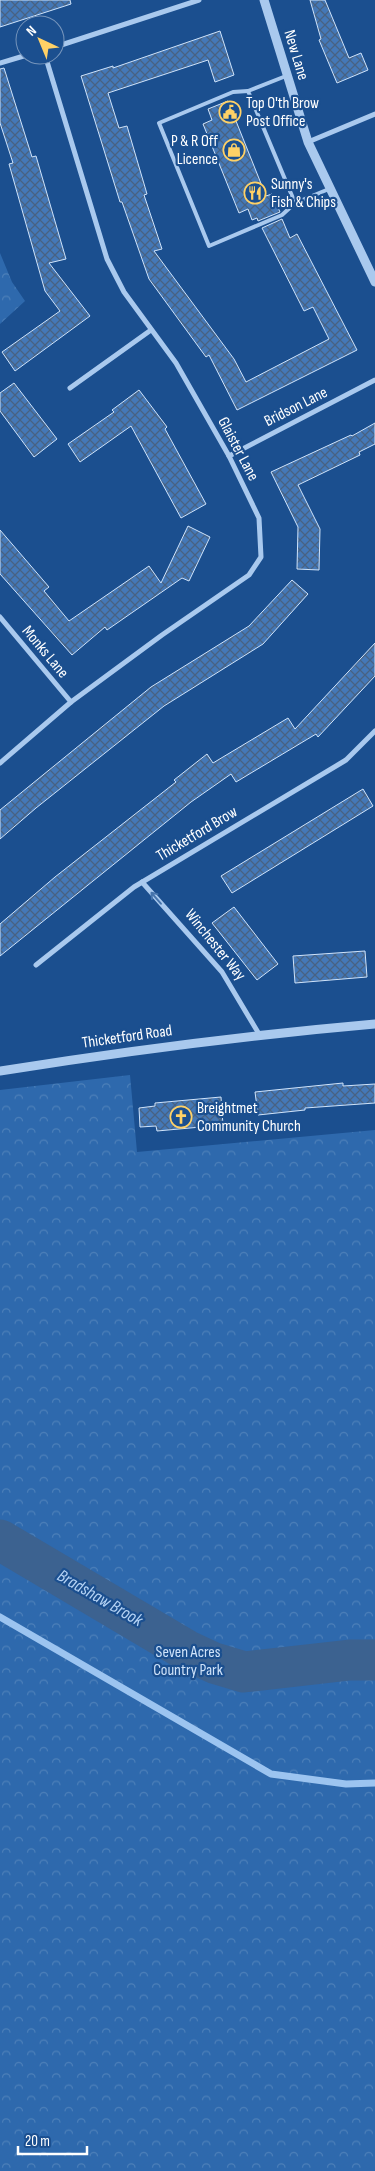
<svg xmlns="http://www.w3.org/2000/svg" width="375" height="2171" viewBox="0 0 375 2171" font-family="'Sofia Sans Condensed',sans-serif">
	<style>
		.forest { fill: url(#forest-crowns) }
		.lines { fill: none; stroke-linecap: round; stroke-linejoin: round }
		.stream { stroke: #9cc4f0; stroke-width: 7 }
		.river { stroke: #3c6290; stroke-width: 41 }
		.building { fill: url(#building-cross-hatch); stroke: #cfe3fa }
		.service { stroke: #a9c9ee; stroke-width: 4 }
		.minor { stroke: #a9c9ee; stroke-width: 5 }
		.tertiary { stroke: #a9c9ee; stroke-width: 9 }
		.oneway { stroke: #4674ac }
		.labels { text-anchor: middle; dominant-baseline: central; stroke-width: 4.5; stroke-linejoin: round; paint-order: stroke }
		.street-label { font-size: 16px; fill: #fff; stroke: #1b4f8f }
		.poi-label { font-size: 16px; fill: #fff; stroke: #1b4f8f; text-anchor: start }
		.park-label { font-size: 16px; fill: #cfe3fa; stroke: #1b4f8f }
		.water-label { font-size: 18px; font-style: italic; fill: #b5d3f5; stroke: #1b4f8f }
	</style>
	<defs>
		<pattern id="forest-crowns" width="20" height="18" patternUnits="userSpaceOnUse" patternTransform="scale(1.25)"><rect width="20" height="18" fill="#2e69ad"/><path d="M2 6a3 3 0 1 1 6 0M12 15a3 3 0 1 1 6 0" fill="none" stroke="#4d80b9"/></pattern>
		<pattern id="building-cross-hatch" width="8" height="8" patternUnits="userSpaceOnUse" patternTransform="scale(1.25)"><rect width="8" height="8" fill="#4478b7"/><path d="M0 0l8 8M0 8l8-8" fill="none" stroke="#486282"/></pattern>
	</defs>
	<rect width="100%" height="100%" fill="#1b4f8f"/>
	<g class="forest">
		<polygon points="0,253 12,282 25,301 0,324"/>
		<polygon points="130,1075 137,1152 375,1130 375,2171 0,2171 0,1090"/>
	</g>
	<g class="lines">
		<polyline class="stream" points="0,1617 271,1774 346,1784 375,1783"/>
		<polyline class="river" points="0,1540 186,1650 214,1663 244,1672 350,1660 375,1660"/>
	</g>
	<g class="building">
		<polygon points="0,0 70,0 71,4 0,27"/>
		<polygon points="310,0 325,0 349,58 361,53 368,70 337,83 319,40 321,39"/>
		<polygon points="220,31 234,75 215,82 208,60 108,93 119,128 127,126 147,194 144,195 162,249 154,251 234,359 246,382 329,339 313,307 304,311 262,228 282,219 290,238 297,234 357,350 237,410 209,355 206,357 149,279 122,202 120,202 81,76 113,66 113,68"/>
		<polygon points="4,68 32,157 36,156 66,259 49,263 90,316 15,371 2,352 60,311 45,291 9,164 13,163 0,123 0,69"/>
		<polygon points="228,101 266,196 272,194 280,212 258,221 257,218 252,220 248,209 239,213 203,124 212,120 208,109"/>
		<polygon points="14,383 57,439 34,457 0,411 0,393"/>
		<polygon points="139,390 167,427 165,429 206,504 181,518 131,426 80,462 68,444 114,412 112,410"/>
		<polygon points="375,423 375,444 359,452 360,455 298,485 320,529 319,570 297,569 298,527 271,472 351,435 352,436"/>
		<polygon points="188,526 210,537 189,581 182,578 107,630 105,627 72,655 0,574 0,530 49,587 44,591 69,621 149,566 161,583"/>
		<polygon points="292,580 308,594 263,644 164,706 36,808 0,839 0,810 151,687 249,626"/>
		<polygon points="375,643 375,676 318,737 316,734 236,782 231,774 191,802 0,956 0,924 55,877 176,782 174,780 207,754 213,763 288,718 295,729"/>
		<polygon points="363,789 373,806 232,893 221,876"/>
		<polygon points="234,907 278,964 257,980 212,923"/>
		<polygon points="365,951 367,977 295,983 293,956"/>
		<polygon points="343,1083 343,1086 375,1084 375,1103 305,1108 305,1110 258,1115 255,1092"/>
		<polygon points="221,1097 223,1125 157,1131 156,1126 140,1127 139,1108 155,1106 155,1103"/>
	</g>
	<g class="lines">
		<g class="service">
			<polyline points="286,76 248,91 295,203 329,189"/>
			<polyline points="248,91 233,92 159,123 209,246 282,215 295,203"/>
		</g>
		<g class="minor">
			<polyline points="55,47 199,0"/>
			<polyline points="0,63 27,55"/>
			<polyline points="308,142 375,114"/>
			<polyline points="70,388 151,330"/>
			<polyline points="229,456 375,380"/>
			<polyline points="0,617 71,702"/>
			<polyline points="0,763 71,702 162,635 249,575 261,557 259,518 229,456 176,363 124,292 107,259 45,55"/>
			<polyline points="142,882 222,972 259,1034"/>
			<polyline points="36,965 134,887 346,760 375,731"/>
		</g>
		<g class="tertiary">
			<polyline points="264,0 308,142 375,282"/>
			<path d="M0 1071C125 1051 249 1035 375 1024"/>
		</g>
	</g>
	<defs><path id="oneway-shaft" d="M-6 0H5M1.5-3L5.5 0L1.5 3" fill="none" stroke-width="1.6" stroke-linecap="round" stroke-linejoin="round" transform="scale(1.25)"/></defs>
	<use class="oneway" href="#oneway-shaft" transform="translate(156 898) rotate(-131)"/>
	<defs>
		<g id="civic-ring" transform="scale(1.125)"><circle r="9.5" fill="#1b4f8f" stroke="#ffd166" stroke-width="1.5"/><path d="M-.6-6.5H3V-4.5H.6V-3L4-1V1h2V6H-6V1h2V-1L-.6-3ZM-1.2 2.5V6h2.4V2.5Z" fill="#ffd166"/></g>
		<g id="shop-ring" transform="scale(1.125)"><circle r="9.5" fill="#1b4f8f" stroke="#ffd166" stroke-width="1.5"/><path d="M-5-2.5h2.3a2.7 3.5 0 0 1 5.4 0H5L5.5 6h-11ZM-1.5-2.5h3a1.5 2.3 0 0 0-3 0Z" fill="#ffd166"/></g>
		<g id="restaurant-ring" transform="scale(1.125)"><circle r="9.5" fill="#1b4f8f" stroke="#ffd166" stroke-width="1.5"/><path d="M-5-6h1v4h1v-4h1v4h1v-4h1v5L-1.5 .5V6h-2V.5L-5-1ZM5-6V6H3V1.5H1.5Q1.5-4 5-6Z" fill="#ffd166"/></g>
		<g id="church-ring" transform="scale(1.125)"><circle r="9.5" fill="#1b4f8f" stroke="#ffd166" stroke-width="1.5"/><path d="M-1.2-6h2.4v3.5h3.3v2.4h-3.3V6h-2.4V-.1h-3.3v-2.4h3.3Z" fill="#ffd166"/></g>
	</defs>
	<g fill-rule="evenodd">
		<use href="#civic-ring" x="230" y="112"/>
		<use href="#shop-ring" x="234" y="150"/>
		<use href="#restaurant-ring" x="255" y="193"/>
		<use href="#church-ring" x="181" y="1117"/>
	</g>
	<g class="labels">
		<g class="street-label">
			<text transform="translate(296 55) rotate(73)">New Lane</text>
			<text transform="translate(296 407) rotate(-27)">Bridson Lane</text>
			<text transform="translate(238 449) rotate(62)">Glaister Lane</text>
			<text transform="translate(45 652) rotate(50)">Monks Lane</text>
			<text transform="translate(197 834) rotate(-31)">Thicketford Brow</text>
			<text transform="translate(215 945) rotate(51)">Winchester Way</text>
			<text transform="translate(127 1037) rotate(-8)">Thicketford Road</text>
		</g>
		<g class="poi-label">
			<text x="246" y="103">Top O'th Brow<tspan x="246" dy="18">Post Office</tspan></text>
			<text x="218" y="141" text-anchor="end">P &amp; R Off<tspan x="218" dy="18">Licence</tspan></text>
			<text x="271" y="184">Sunny's<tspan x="271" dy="18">Fish &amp; Chips</tspan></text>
			<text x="197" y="1108">Breightmet<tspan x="197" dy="18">Community Church</tspan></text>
		</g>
		<g class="park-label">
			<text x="188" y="1652">Seven Acres<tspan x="188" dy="18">Country Park</tspan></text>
		</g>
		<g class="water-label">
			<text transform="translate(100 1598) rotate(30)">Bradshaw Brook</text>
		</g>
	</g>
	<g transform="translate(40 40) rotate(316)"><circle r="24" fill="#1b4f8f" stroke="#7695bc"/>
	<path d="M0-4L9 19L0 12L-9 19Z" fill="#ffd166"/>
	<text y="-8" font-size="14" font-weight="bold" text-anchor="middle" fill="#ffffff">N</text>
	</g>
	<path d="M18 2146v8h69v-8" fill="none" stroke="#ffffff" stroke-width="2.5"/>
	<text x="25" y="2146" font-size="15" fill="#ffffff" stroke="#1b4f8f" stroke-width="4" paint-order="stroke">20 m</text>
</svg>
